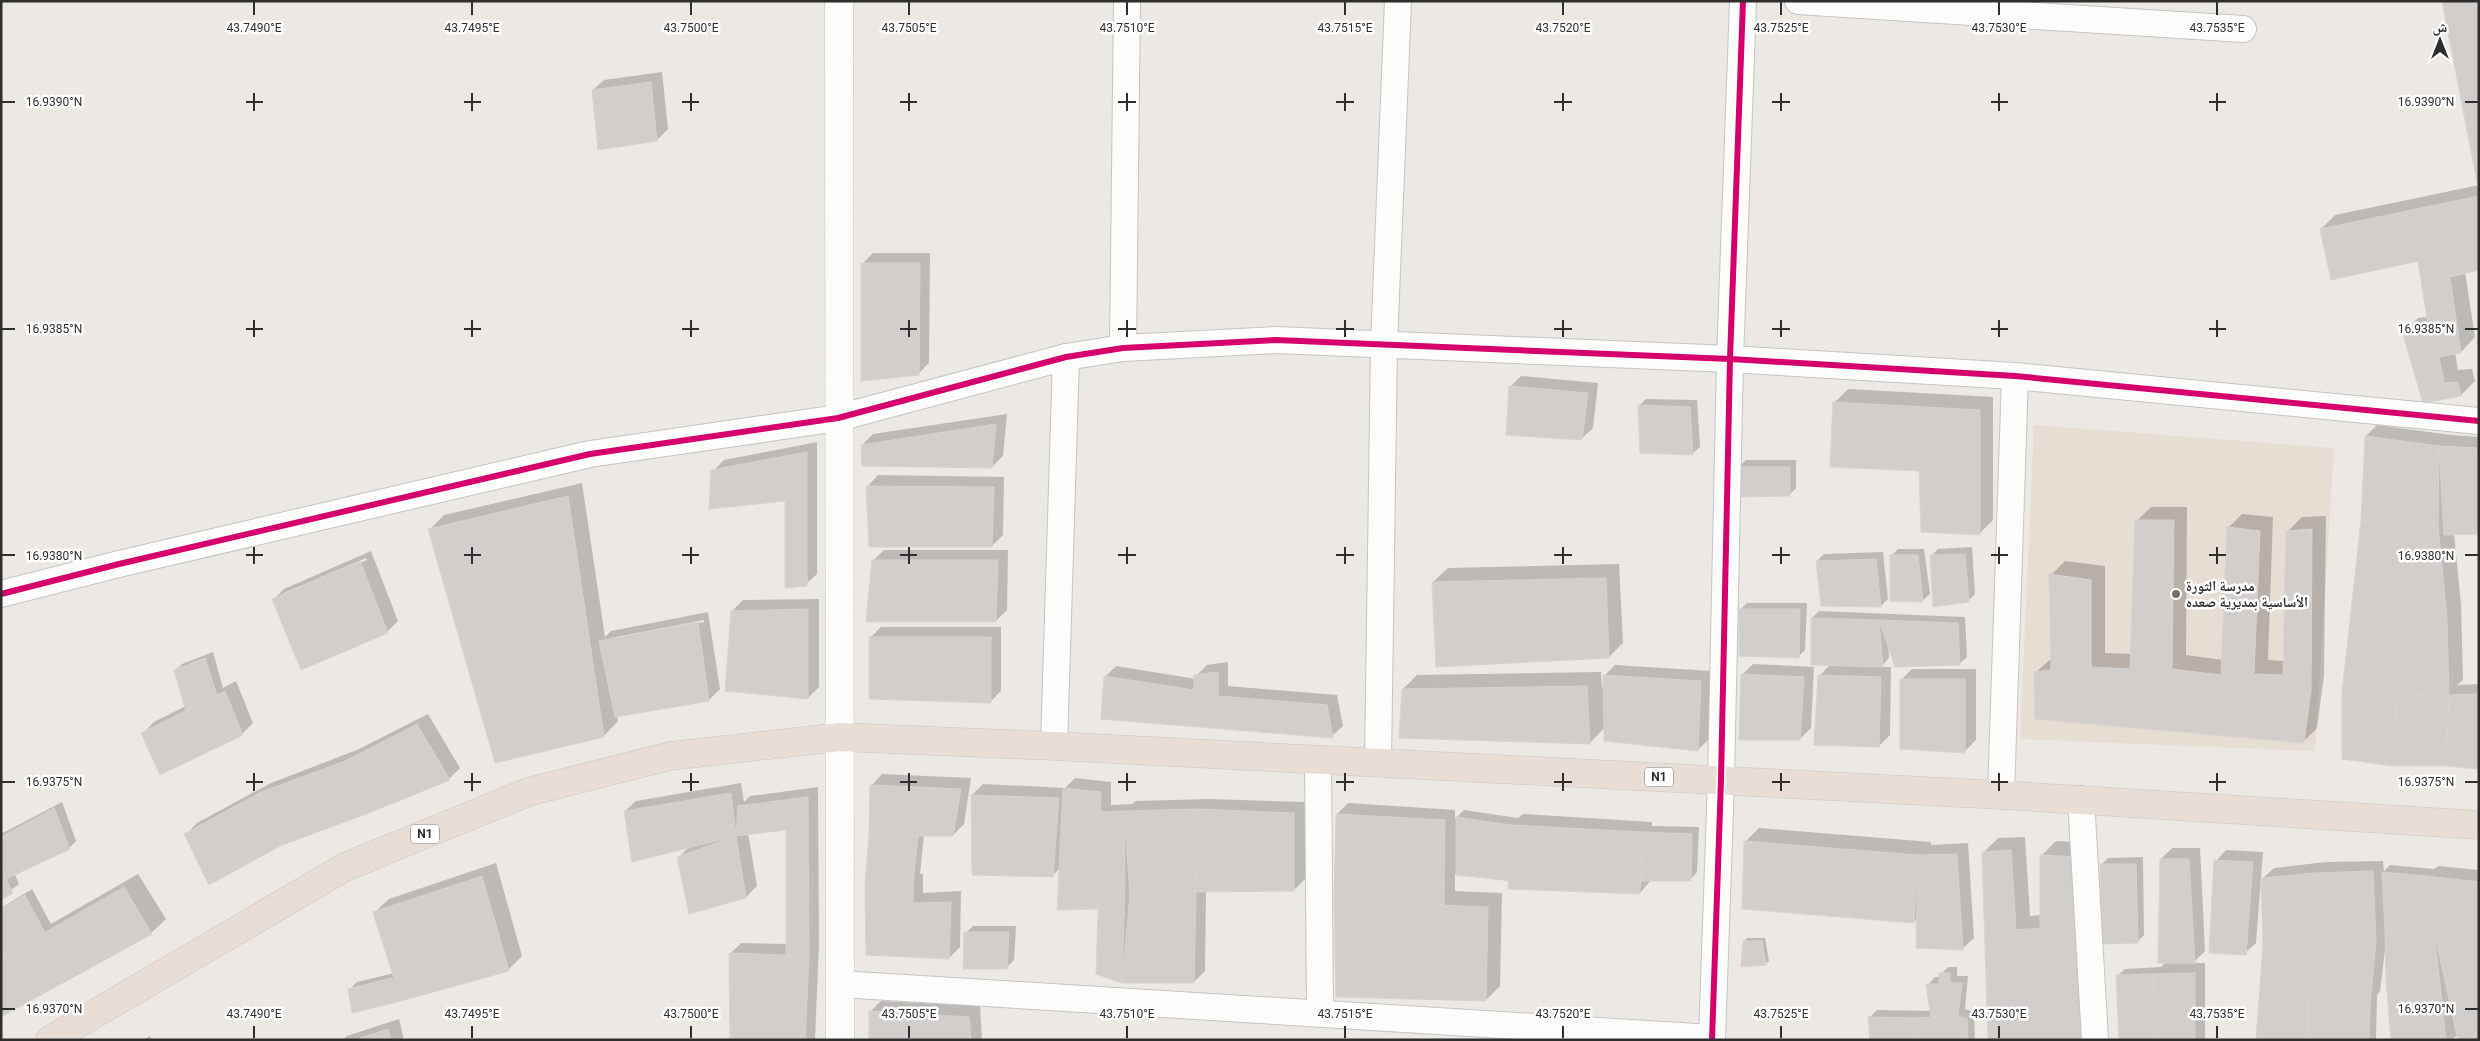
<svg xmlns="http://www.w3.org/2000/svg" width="2480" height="1041" viewBox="0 0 2480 1041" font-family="Roboto,'Noto Naskh Arabic',sans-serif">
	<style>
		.education { fill: #e6ddd3 }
		.shadow { fill: #0003; fill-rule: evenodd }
		.building { fill: #d1cecb; stroke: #d7d3d0 }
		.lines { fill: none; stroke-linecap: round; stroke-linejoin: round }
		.minor-casing { stroke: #c5c4c4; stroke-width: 28 }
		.tertiary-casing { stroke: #c5c4c4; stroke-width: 29 }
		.trunk-casing { stroke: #c6c5c4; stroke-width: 29 }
		.minor { stroke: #fcfcfb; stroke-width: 26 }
		.tertiary { stroke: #fcfcfb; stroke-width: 28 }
		.trunk { stroke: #e8ded6; stroke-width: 28 }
		.cycleway-casing { stroke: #fff; stroke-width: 9 }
		.cycleway { stroke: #d6006c; stroke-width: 6 }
		.ticks { fill: none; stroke: #2e2e2e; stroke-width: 2 }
		.poi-dot { fill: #706f6e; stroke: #fff; stroke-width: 2 }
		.labels { text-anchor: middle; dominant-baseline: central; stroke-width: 5; stroke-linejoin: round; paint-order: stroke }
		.shield { fill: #fff; stroke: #6d6d6d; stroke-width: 1 }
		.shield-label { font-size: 12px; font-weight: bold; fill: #2e2e2e }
		.poi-label { font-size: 14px; font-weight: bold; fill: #2e2e2e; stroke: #fff; text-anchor: start }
		.ticks-label { font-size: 12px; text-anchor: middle; fill: #2e2e2e; stroke: #fff; stroke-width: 5; stroke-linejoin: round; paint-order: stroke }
	</style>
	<rect width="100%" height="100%" fill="#ece8e4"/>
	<polygon class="education" points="2034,425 2334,448 2315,751 2020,739"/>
	<g class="shadow">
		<polygon points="662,72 668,129 657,140 593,90 604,80"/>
		<polygon points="2479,185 2479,269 2465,272 2475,337 2461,352 2455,353 2458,370 2472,369 2475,381 2461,395 2424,401 2404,332 2418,318 2428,317 2420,259 2321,229 2335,215"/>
		<polygon points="873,253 930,253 929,363 918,374 862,264"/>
		<polygon points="1521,376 1598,383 1593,428 1582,438 1511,386"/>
		<polygon points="1848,389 1993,397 1993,520 1979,534 1920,469 1834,403"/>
		<polygon points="1646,399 1697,400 1700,447 1692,454 1639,406"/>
		<polygon points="1007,414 1003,456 992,467 862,445 873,434"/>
		<polygon points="2377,425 2451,435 2479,437 2479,532 2454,533 2461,604 2463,680 2457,685 2479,684 2479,768 2343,693 2362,521 2366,436"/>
		<polygon points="817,442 817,574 806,584 786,500 713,471 724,460"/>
		<polygon points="1746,460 1796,460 1796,488 1789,495 1739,467"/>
		<polygon points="878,475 1004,477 1003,535 992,546 868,486"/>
		<path d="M582 483 605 637 611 631 708 612 720 689 709 700 617 715 618 721 604 736 430 529 444 515ZM704 620V622L611 640V638Z"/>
		<polygon points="2151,507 2187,507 2186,655 2223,660 2228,528 2242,514 2273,517 2268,660 2284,661 2288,531 2302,517 2326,516 2324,675 2317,728 2303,742 2035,673 2052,658 2051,575 2065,561 2105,566 2105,653 2132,654 2137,521"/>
		<polygon points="1972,547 1975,594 1968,601 1931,556 1938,549"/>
		<polygon points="1898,549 1924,549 1930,594 1922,601 1891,556"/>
		<polygon points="884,550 1008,550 1007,610 996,621 873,561"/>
		<path d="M371 551 398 621 387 632 273 600 284 589ZM366 558 367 560 284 595V593Z"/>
		<polygon points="1883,552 1888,599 1881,606 1817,561 1824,554"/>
		<polygon points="1619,564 1623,643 1609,657 1433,582 1448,568"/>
		<polygon points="819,599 819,687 808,698 732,611 743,600"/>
		<polygon points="1747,603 1807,603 1805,650 1798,657 1740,610"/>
		<polygon points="1819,611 1965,617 1967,657 1959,664 1888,646 1889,658 1881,667 1891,667 1890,735 1879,746 1819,676 1831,664 1812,618"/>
		<polygon points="881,627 1001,627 1001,691 990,702 870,638"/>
		<polygon points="213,652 223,688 236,681 253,723 242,734 143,733 154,722 186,706 175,671 182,664"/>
		<polygon points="1228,662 1228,686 1337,695 1343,726 1332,736 1105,677 1116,666 1196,679 1196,676 1207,665"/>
		<polygon points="1753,664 1814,667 1811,728 1800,739 1742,675"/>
		<polygon points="1615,665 1712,671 1709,739 1698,750 1605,727 1590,743 1400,736 1403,689 1417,675 1601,672 1602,687 1604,687 1604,676"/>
		<polygon points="1912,669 1976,669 1976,740 1965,751 1901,680"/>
		<polygon points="428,714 460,768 449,779 186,834 197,823 271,783 357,750"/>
		<polygon points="882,774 971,778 964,824 953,835 924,835 920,874 923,874 923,893 961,891 960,947 949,958 868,954 872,785"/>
		<polygon points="1075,778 1111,782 1111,805 1132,804 1136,801 1209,799 1305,802 1305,879 1294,890 1206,891 1205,971 1194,982 1123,982 1098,973 1099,908 1058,908 1060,868 1053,875 972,795 983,784 1065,788"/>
		<polygon points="741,783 744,802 750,796 818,787 819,944 815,1040 732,1040 731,953 741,943 787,944 787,828 748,833 757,886 746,897 679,857 690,846 625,811 636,801"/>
		<polygon points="62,802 76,841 69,848 14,873 19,884 1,898 1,834"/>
		<polygon points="1348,803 1455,810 1455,819 1464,810 1518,818 1523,814 1652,822 1652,826 1699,827 1697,872 1690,880 1651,880 1640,893 1455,874 1455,891 1502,893 1500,986 1486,1000 1337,996 1337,814"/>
		<polygon points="1759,828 1931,842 1931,845 1968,843 1974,938 1963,948 1917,947 1918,918 1914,922 1745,842"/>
		<polygon points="2025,837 2030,916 2042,915 2042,855 2056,841 2091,843 1989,1040 1984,852 1998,838"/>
		<polygon points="2172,848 2200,848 2205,951 2193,963 2205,963 2205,1040 2120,1040 2117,976 2125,969 2161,967 2166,962 2161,859"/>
		<polygon points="2226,850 2263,852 2256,943 2245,953 2216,861"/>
		<polygon points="2143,857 2144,935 2137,942 2101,865 2108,858"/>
		<polygon points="2383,861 2384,871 2390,865 2434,869 2438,866 2479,870 2479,1040 2458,1034 2452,1040 2392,1040 2385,950 2380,991 2377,995 2376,1040 2258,1040 2264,946 2262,879 2274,868 2326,862"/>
		<polygon points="496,863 522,956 508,970 353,1011 349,990 357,982 394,973 374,913 389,899"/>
		<polygon points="138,874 166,919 151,933 1,1015 1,908 32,889 51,924"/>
		<polygon points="973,926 1016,926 1014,960 1007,967 966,933"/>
		<polygon points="1747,938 1765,938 1769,961 1765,964 1744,942"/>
		<polygon points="1948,967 1957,967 1957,976 1968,976 1965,1009 1974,1012 1975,1040 1871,1040 1870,1017 1877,1010 1931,1011 1928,985 1935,977 1941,977 1941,974"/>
		<polygon points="881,1001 980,1006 982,1040 870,1040 870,1012"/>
		<polygon points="399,1019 404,1040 343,1040 347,1036"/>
		<polygon points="150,1036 152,1040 143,1040"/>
	</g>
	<g class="building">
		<polygon points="2442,1 2479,1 2479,181 2477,182"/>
		<polygon points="651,82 657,141 598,150 592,90"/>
		<polygon points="2479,196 2479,270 2450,277 2461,353 2439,357 2444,383 2458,382 2461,396 2423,403 2402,331 2429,331 2418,261 2331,280 2320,229"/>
		<polygon points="861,263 920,263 919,375 861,381"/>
		<polygon points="1509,386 1588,393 1582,440 1506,435"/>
		<polygon points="1833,402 1980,410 1980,535 1921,532 1919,471 1830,467"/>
		<polygon points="1638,405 1690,407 1693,455 1640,453"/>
		<polygon points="996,424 992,468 862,466 861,445"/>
		<polygon points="2365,436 2439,446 2438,525 2361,521"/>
		<polygon points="2439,446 2479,448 2479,534 2444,535"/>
		<polygon points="807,452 807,586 785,588 785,501 709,509 711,470"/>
		<polygon points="1738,467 1790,467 1790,496 1738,497"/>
		<polygon points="866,486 994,487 992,547 869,547"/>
		<polygon points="568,496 604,737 495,763 428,529"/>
		<polygon points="2135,520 2174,520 2172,669 2221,675 2227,527 2260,531 2254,674 2283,675 2286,531 2312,529 2311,690 2304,743 2035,719 2034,672 2051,670 2049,574 2091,580 2091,667 2130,669"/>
		<polygon points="2361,521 2438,525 2447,619 2449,695 2342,693"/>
		<polygon points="1965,554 1969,602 1933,607 1930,555"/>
		<polygon points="1890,555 1918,555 1923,602 1890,601"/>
		<polygon points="1876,559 1881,607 1821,606 1816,561"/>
		<polygon points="872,560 998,560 996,622 866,622"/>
		<polygon points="360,561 388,633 301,670 272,599"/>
		<polygon points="1606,578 1609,658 1436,667 1432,582"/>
		<polygon points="808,609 808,699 725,691 731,611"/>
		<polygon points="1739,609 1800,609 1799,658 1739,656"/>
		<polygon points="1811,618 1879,620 1883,667 1811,665"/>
		<polygon points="1879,620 1958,623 1960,665 1895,667"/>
		<polygon points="698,622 709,701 615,717 599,641"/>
		<polygon points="869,637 991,637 991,703 869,699"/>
		<polygon points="205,658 217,696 186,711 174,670"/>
		<polygon points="1218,672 1218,696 1327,705 1333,738 1101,719 1104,676 1194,690 1194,675"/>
		<polygon points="1741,674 1804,677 1800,740 1739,740"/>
		<polygon points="1603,675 1701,681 1698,751 1604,741"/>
		<polygon points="1818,675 1881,677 1879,747 1814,745"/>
		<polygon points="1900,679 1965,679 1965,753 1900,749"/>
		<polygon points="1587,686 1590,744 1399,738 1402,689"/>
		<polygon points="225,691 243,735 160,775 141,733"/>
		<polygon points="2342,693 2397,695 2393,766 2342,759"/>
		<polygon points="2479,694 2479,769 2446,766 2449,695"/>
		<polygon points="2397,695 2449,695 2446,766 2393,766"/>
		<polygon points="417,724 450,780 369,813 345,761"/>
		<polygon points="345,761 369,813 282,845 259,793"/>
		<polygon points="870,785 961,789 953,836 869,836"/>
		<polygon points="1063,788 1101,792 1098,909 1057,910"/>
		<polygon points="259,793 282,845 209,885 184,834"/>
		<polygon points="731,793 736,836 632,862 624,811"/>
		<polygon points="971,795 1059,798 1053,877 972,875"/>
		<polygon points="808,797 809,956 786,955 786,830 736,836 738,806"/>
		<polygon points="54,808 70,849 6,879 1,869 1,837"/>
		<polygon points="1197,809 1196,892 1130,895 1124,811"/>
		<polygon points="1197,809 1294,813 1294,891 1196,892"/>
		<polygon points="1124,811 1125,884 1099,884 1099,812"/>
		<polygon points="1336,814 1445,820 1444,905 1334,901"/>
		<polygon points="1456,817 1511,825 1512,881 1456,875"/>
		<polygon points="1511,825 1642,832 1640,894 1508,889"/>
		<polygon points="1642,832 1692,834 1691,881 1641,881"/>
		<polygon points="736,836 746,898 689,914 677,857"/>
		<polygon points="869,836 918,836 913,884 865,884"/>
		<polygon points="1744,841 1918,855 1914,923 1742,909"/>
		<polygon points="2011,850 2016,930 2040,928 2040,855 2077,857 2083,1040 1988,1040 1982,852"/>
		<polygon points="1957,854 1963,950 1916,948 1918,855"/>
		<polygon points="2160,859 2189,859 2195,963 2158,963"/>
		<polygon points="2214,860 2253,862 2246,955 2209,953"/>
		<polygon points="2100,864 2136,864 2138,943 2101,944"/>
		<polygon points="1,869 13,893 1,900"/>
		<polygon points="2373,871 2376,943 2316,942 2314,873"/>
		<polygon points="2382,872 2426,876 2434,931 2385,931"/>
		<polygon points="2314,873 2316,942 2263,946 2261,878"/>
		<polygon points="482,876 509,971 401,1001 373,912"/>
		<polygon points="2426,876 2479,882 2479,1040 2458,1040 2434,931"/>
		<polygon points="865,884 913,884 913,903 951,902 949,959 866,955"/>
		<polygon points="1099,884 1125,884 1122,983 1096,974"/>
		<polygon points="124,887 152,934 1,1017 1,958"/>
		<polygon points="1196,892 1194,983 1122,983 1130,895"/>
		<polygon points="25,895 45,933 1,958 1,909"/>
		<polygon points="1334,901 1488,907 1486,1001 1336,997"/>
		<polygon points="2385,931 2434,931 2439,975 2386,979"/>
		<polygon points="964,932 1009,932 1007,969 963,969"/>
		<polygon points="1743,941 1762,941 1766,965 1741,967"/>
		<polygon points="2316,942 2308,1002 2308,1040 2256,1040 2263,946"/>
		<polygon points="2316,942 2376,943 2370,1004 2308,1002"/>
		<polygon points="729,953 809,956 805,1040 730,1040"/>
		<polygon points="1939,973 1950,973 1950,983 1962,983 1958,1016 1931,1018 1926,984 1939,984"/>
		<polygon points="2195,973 2195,1040 2154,1040 2153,974"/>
		<polygon points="2153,974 2154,1040 2119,1040 2116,975"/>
		<polygon points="2439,975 2446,1040 2391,1040 2386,979"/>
		<polygon points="392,978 401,1001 352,1013 348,989"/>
		<polygon points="2308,1002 2370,1004 2369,1040 2308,1040"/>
		<polygon points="869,1011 969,1017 971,1040 869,1040"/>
		<polygon points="1958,1016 1967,1019 1968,1040 1918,1040 1917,1018"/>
		<polygon points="1868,1017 1917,1018 1918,1040 1870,1040"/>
		<polygon points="388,1029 391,1040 355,1040"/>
	</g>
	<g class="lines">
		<g class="minor-casing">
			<g id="minor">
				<polyline points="1798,1 2243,29"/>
				<polyline points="1123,348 1127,1"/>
				<polyline points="1,594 119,564 590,454 838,418 1066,357 1123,348 1276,340 1730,359 2015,376 2479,421"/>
				<polyline points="1054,746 1066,357"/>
				<polyline points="1318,759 1320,1013"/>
				<polyline points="1378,762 1384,345 1398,1"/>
				<polyline points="2001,795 2015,376"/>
				<polyline points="2081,799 2095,1040"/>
				<polyline points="840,984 1712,1038"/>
				<polyline points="1712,1040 1721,780 1730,359 1743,1"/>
			</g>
		</g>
		<g class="tertiary-casing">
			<polyline id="tertiary" points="839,1 840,1040"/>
		</g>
		<g class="trunk-casing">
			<polyline id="trunk" points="50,1040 345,867 528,792 670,756 840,737 1054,746 2001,795 2479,825"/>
		</g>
		<use href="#minor" class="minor"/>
		<use href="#tertiary" class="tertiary"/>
		<use href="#trunk" class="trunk"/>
		<g class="cycleway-casing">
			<g id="cycleway">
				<polyline points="1,594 119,564 590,454 838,418 1066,357 1123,348 1276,340 1730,359 2015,376 2479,421"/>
				<polyline points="1712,1040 1721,780 1730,359 1743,1"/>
			</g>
		</g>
		<use href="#cycleway" class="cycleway"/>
	</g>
	<path class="ticks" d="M254 2V15M472 2V15M691 2V15M909 2V15M1127 2V15M1345 2V15M1563 2V15M1781 2V15M1999 2V15M2217 2V15M254 93V111M472 93V111M691 93V111M909 93V111M1127 93V111M1345 93V111M1563 93V111M1781 93V111M1999 93V111M2217 93V111M2 102H15M246 102H263M464 102H481M682 102H699M900 102H917M1118 102H1136M1336 102H1354M1554 102H1572M1772 102H1790M1991 102H2008M2209 102H2226M2465 102H2478M254 320V337M472 320V337M691 320V337M909 320V337M1127 320V337M1345 320V337M1563 320V337M1781 320V337M1999 320V337M2217 320V337M2 329H15M246 329H263M464 329H481M682 329H699M900 329H917M1118 329H1136M1336 329H1354M1554 329H1572M1772 329H1790M1991 329H2008M2209 329H2226M2465 329H2478M254 547V564M472 547V564M691 547V564M909 547V564M1127 547V564M1345 547V564M1563 547V564M1781 547V564M1999 547V564M2217 547V564M2 555H15M246 555H263M464 555H481M682 555H699M900 555H917M1118 555H1136M1336 555H1354M1554 555H1572M1772 555H1790M1991 555H2008M2209 555H2226M2465 555H2478M254 773V791M472 773V791M691 773V791M909 773V791M1127 773V791M1345 773V791M1563 773V791M1781 773V791M1999 773V791M2217 773V791M2 782H15M246 782H263M464 782H481M682 782H699M900 782H917M1118 782H1136M1336 782H1354M1554 782H1572M1772 782H1790M1991 782H2008M2209 782H2226M2465 782H2478M2 1009H15M2465 1009H2478M254 1026V1038M472 1026V1038M691 1026V1038M909 1026V1038M1127 1026V1038M1345 1026V1038M1563 1026V1038M1781 1026V1038M1999 1026V1038M2217 1026V1038"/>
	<circle class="poi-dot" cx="2176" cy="594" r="5"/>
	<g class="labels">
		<g class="shield">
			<rect x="1645" y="767.5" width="28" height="19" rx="4"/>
			<rect x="411" y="824.5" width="28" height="19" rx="4"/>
		</g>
		<g class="shield-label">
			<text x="1659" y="777">N1</text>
			<text x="425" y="834">N1</text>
		</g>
		<g class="poi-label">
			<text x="2186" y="586">مدرسة الثورة<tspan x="2186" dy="16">الأساسية بمديرية صعده</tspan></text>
		</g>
	</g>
	<g class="ticks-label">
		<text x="254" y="32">43.7490°E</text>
		<text x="472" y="32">43.7495°E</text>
		<text x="691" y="32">43.7500°E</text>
		<text x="909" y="32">43.7505°E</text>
		<text x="1127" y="32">43.7510°E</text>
		<text x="1345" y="32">43.7515°E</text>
		<text x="1563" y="32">43.7520°E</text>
		<text x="1781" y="32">43.7525°E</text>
		<text x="1999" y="32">43.7530°E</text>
		<text x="2217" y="32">43.7535°E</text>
		<text x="54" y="106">16.9390°N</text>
		<text x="2426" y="106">16.9390°N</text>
		<text x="54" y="333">16.9385°N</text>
		<text x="2426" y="333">16.9385°N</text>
		<text x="54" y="560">16.9380°N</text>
		<text x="2426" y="560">16.9380°N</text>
		<text x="54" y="786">16.9375°N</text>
		<text x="2426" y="786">16.9375°N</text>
		<text x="54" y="1013">16.9370°N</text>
		<text x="2426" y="1013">16.9370°N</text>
		<text x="254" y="1018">43.7490°E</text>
		<text x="472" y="1018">43.7495°E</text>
		<text x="691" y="1018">43.7500°E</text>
		<text x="909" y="1018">43.7505°E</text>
		<text x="1127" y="1018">43.7510°E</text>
		<text x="1345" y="1018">43.7515°E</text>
		<text x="1563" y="1018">43.7520°E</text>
		<text x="1781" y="1018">43.7525°E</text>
		<text x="1999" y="1018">43.7530°E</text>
		<text x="2217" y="1018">43.7535°E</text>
	</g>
	<rect width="2480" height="1041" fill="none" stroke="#2e2e2e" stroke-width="5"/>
	<g transform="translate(2440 40)" stroke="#ffffff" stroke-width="4" paint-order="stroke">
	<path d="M0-4L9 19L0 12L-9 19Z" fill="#2e2e2e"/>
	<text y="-8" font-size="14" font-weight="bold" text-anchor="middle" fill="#2e2e2e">ش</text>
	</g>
</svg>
